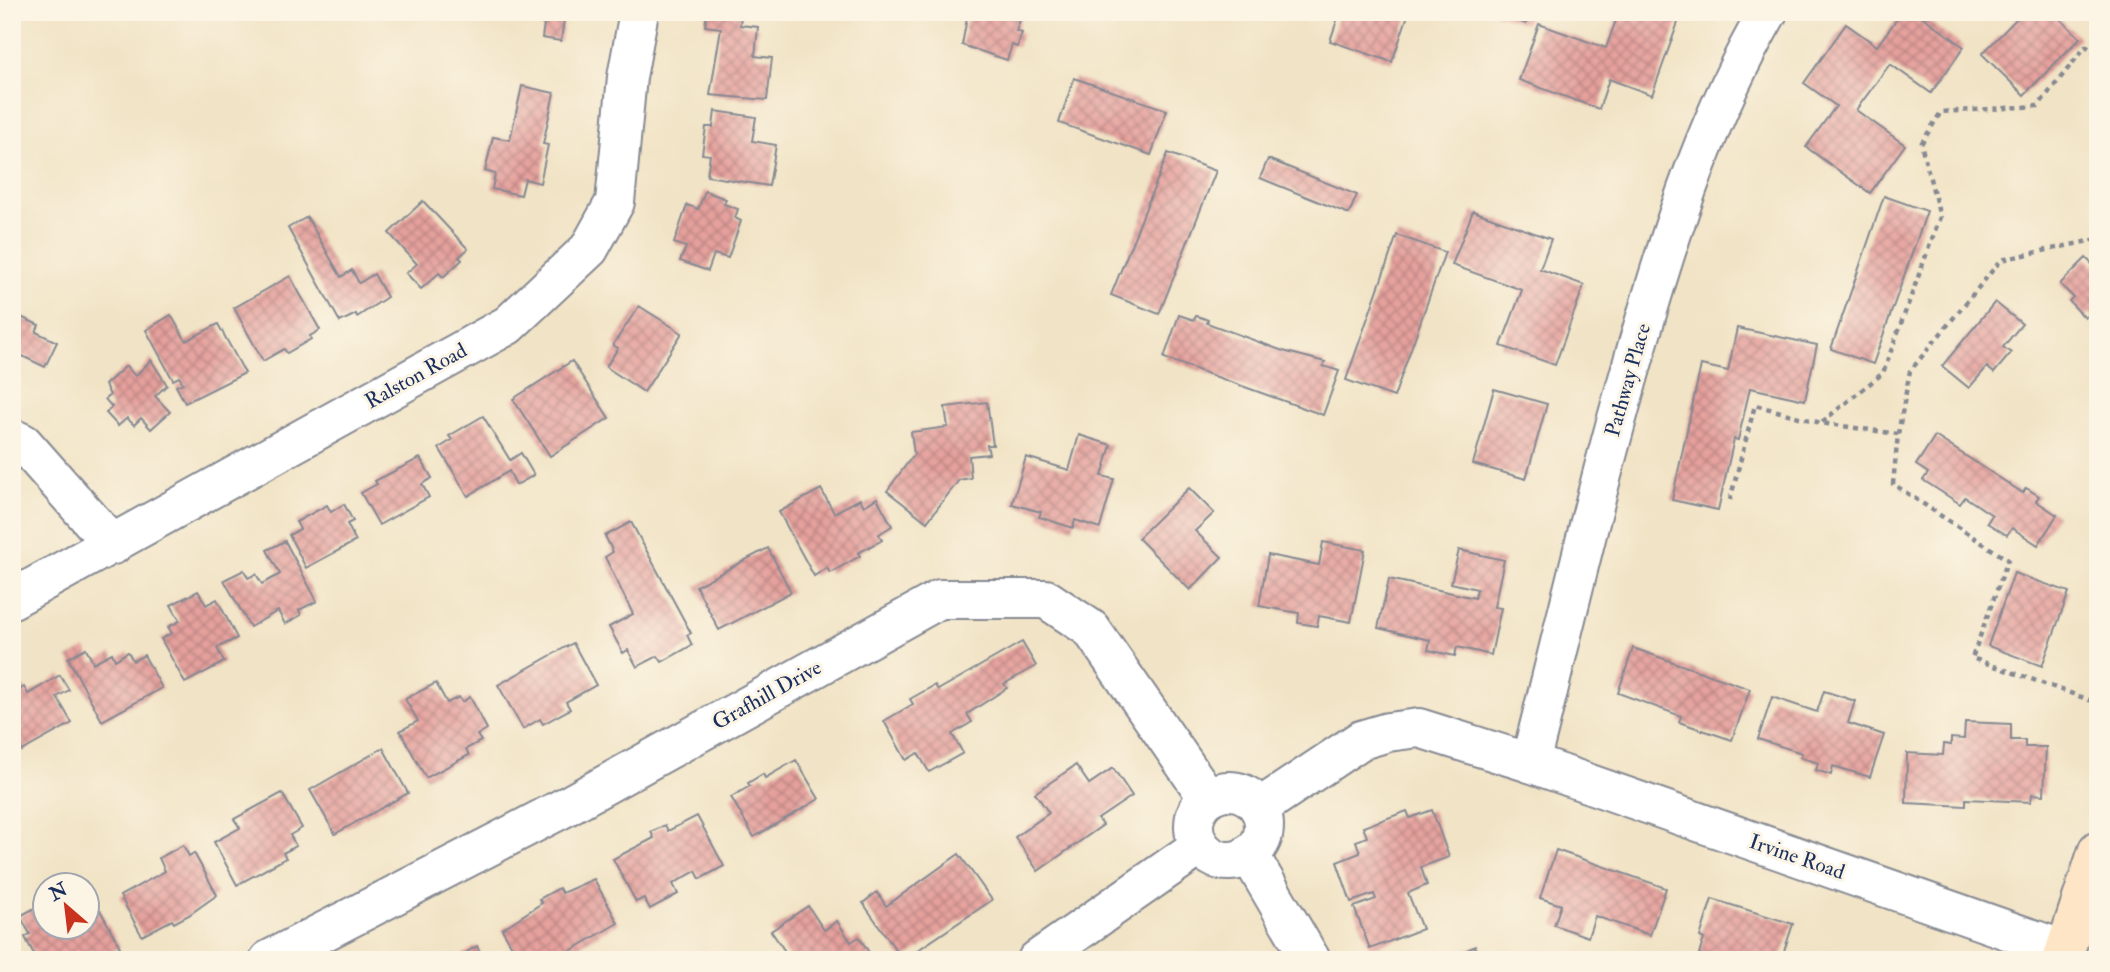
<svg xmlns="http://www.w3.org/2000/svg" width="2110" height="972" viewBox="0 0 2110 972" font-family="'IM FELL Double Pica',serif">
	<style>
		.building { fill: url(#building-cross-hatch) }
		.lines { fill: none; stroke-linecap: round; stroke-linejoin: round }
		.street-casing { stroke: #868992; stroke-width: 42 }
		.secondary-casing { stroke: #868992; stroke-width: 42 }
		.path { stroke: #868992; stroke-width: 4.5; stroke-dasharray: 5 5; stroke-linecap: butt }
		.street { stroke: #fff; stroke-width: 38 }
		.secondary { stroke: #fee5c5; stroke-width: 38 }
		.labels { text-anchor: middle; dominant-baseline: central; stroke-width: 6; stroke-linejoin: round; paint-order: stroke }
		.street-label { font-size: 21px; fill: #1b2f5e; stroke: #fcf5e5 }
	</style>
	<defs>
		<pattern id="building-cross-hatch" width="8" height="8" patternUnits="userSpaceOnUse" patternTransform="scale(1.75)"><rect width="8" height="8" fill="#e6a19d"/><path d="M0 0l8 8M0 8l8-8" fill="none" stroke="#ba8483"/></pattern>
	</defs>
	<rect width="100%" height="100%" fill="#fcf5e5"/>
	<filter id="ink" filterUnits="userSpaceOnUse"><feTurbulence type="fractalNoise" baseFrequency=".0143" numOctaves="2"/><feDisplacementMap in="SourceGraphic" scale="14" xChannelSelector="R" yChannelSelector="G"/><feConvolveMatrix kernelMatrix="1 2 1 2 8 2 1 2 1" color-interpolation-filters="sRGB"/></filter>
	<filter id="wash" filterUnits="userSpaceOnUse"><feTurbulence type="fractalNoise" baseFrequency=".00686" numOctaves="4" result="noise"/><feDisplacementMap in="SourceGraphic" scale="28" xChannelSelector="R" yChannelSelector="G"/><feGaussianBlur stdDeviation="1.57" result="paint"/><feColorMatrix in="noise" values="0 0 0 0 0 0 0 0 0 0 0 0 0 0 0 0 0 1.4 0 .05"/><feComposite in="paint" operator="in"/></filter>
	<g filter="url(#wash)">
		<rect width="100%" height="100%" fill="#f1e3c5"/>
		<g id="blocks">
			<g class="building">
				<polygon points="530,12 565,12 561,41 542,38 544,24 529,21"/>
				<polygon points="707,12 741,15 740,25 758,27 755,56 772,58 767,100 710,95 721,28 705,26"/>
				<polygon points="968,12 1023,12 1016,31 1022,33 1017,47 1012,45 1007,60 962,45"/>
				<polygon points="1340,12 1409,12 1392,62 1330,41"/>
				<polygon points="1492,12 1530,12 1526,24"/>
				<polygon points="1619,12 1681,14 1652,95 1609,79 1599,109 1519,80 1539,24 1606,48"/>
				<polygon points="1902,12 1916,12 1964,47 1931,93 1890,64 1856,110 1905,145 1870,193 1806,147 1836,106 1804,83 1846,24 1877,46"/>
				<polygon points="2023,12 2053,12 2080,38 2024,95 1982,54"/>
				<polygon points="1074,78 1167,110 1151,155 1059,123"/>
				<polygon points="522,86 554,93 543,144 548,145 540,183 525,179 521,195 492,189 495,174 485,171 493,137 510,140"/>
				<polygon points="715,111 756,117 752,141 776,145 769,186 707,176 710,155 702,154 706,127 713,127"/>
				<polygon points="1168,153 1216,171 1159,314 1111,295"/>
				<polygon points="1268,159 1357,195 1349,214 1260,178"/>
				<polygon points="705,191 726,199 724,204 738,209 735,218 741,221 728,258 714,254 708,271 680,261 686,247 674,243 687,205 698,209"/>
				<polygon points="1884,196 1927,211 1873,364 1831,349"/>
				<polygon points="423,201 468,249 459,257 462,260 443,277 439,273 421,289 406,273 417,264 389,233"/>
				<polygon points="1473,211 1551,239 1540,269 1584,285 1555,365 1501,346 1522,290 1452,265"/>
				<polygon points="307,217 341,277 352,270 359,283 374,274 387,297 357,317 356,314 340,322 288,228"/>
				<polygon points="1397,235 1445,252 1394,397 1346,380"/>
				<polygon points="2086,258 2094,266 2098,263 2098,322 2090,313 2085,318 2069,301 2073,297 2060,284"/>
				<polygon points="290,276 320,330 310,336 311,339 287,353 284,349 263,361 234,308"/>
				<polygon points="1995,302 2022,324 2003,347 2011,353 1994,373 1987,367 1969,388 1942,366"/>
				<polygon points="639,306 682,333 644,392 606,367 618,348 613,345"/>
				<polygon points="12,313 39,325 36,332 57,342 45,367 20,355 19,358 12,355"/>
				<polygon points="171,315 186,341 218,324 245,373 185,403 176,386 183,383 179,377 173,380 146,330"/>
				<polygon points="1179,315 1194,320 1196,316 1203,318 1208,320 1207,323 1283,351 1325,362 1323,366 1339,371 1323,415 1164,358"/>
				<polygon points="1737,328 1817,345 1805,400 1750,388 1738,440 1734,439 1718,510 1672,500 1701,365 1728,371"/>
				<polygon points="151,360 167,385 155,396 170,412 151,429 141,418 134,425 127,418 118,426 106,413 112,407 105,399 110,395 105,385 126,366 135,376"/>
				<polygon points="572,361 609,418 550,456 513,399"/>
				<polygon points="1494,389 1547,404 1526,479 1473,464"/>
				<polygon points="987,402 993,445 987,445 989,454 969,456 971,478 959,480 927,522 887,491 914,454 911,432 948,427 945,407"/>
				<polygon points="483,416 510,460 521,453 534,475 516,485 509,471 468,496 439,448 452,440 449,436"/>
				<polygon points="1079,435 1111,445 1102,476 1114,479 1100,528 1075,520 1073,528 1070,527 1039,517 1041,512 1012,504 1026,457 1069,470"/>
				<polygon points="1935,436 2023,493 2026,488 2039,496 2036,501 2057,515 2038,545 2012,528 2007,535 1987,523 1992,515 1965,497 1960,504 1923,480 1928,473 1916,465"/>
				<polygon points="420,458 432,478 422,484 429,497 379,525 361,493 377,484 375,481"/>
				<polygon points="1189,488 1214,513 1195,531 1222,557 1190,590 1138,538"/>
				<polygon points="821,489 834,513 860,499 864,506 877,498 892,526 879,534 882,540 858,553 860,556 830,573 827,568 814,576 779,512"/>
				<polygon points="344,504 353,521 347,524 356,541 306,568 289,535 300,529 296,522 327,505 331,512"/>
				<polygon points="631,522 691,633 687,635 692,645 662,662 658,656 637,667 628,650 623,653 609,627 633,614 605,557 613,552 605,536"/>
				<polygon points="285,541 317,601 299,610 301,615 285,624 278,611 250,627 224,580 244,570 248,578 256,574 262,584 280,574 267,550"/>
				<polygon points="1323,542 1365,550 1351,622 1319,616 1317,626 1298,623 1299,613 1259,606 1268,555 1319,565"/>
				<polygon points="768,548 791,592 719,630 696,586"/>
				<polygon points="1459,550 1504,560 1494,607 1501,608 1491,655 1457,647 1455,656 1428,650 1430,640 1378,628 1389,579 1475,598 1477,589 1451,583"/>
				<polygon points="2014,573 2069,592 2042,666 1988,646"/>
				<polygon points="198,591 206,605 217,599 237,638 217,648 224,662 185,683 161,639 172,633 168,627 180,621 171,605"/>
				<polygon points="1022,642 1036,666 1004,684 1007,688 967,714 972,722 952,734 963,753 929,772 918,753 906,760 884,721 913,704 910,699 935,685 938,690"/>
				<polygon points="573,643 596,685 566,702 570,709 543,724 540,719 523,729 498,685"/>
				<polygon points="86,648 93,663 112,653 115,660 128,652 133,661 144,655 162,688 102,721 68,658"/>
				<polygon points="1633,648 1750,689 1732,740 1679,722 1681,716 1618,693"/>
				<polygon points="60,675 69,690 57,697 72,723 22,751 12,734 12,694 24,687 28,694"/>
				<polygon points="436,683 447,703 459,697 462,702 470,697 487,729 477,735 481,741 466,749 469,755 426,778 400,731 418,721 405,699"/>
				<polygon points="1824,691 1855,701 1848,723 1884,735 1870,777 1833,766 1831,775 1816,770 1818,763 1800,757 1802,753 1758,739 1772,697 1817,712"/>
				<polygon points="1965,722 2011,724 2011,740 2025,740 2025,747 2046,747 2044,795 2032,794 2031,802 1966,799 1966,806 1906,803 1907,753 1943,755 1944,744 1951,745 1951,738 1964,739"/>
				<polygon points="383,748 408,793 335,834 310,790"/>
				<polygon points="796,760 819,799 754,837 731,797 750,786 748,783 763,774 765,778"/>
				<polygon points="1076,765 1089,784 1113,768 1132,796 1098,819 1103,825 1038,871 1015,837 1049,813 1035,793"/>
				<polygon points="282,793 302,828 290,835 296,846 283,853 286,858 237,885 214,842 240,828 234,819"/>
				<polygon points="1432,810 1449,857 1421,867 1427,885 1408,893 1422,929 1370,949 1354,907 1376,899 1374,894 1351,902 1337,862 1360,853 1356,841 1367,837 1363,827 1407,811 1410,818"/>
				<polygon points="697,816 724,866 700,879 696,871 673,884 678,894 650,909 644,898 636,902 613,859 654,838 651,832 665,825 668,831"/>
				<polygon points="183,845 189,856 194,853 217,895 189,915 174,923 172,920 142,936 120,896 165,871 159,858"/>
				<polygon points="1556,850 1666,888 1650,935 1595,916 1588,937 1554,925 1561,905 1540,898"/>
				<polygon points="959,854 992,900 903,960 863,903 877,892 886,906"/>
				<polygon points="594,879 618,923 555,960 520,960 502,929 542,903 539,899 559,888 562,893"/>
				<polygon points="1712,899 1793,924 1781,960 1716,960 1699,954 1704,939 1700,937"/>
				<polygon points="46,902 46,926 88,926 88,917 100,910 120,947 96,960 37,960 25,937 30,934 20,916"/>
				<polygon points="808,906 824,930 837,921 851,942 859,937 874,960 791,960 771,931"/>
				<polygon points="477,946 484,960 445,960 453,955 455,959"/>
				<polygon points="1475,946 1482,960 1447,960"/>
			</g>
		</g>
	</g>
	<g filter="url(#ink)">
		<use href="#blocks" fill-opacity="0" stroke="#868992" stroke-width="2"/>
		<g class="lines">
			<g class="street-casing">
				<g id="street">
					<polyline points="12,438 23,443 113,545"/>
					<polyline points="12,599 508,325 589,249 615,202 627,77 639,12"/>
					<path d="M1530 763C1567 618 1600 471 1643 327 1675 217 1710 112 1768 12"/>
					<circle cx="1229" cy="826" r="35"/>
					<polyline points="1259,808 1361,740 1388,732 1419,728 1530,763 2064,950"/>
					<polyline points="1249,854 1311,960"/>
					<polyline points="269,960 567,806 940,599 1046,599 1091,629 1208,798"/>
					<polyline points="1037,960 1200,846"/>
				</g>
			</g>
			<g class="secondary-casing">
				<polyline id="secondary" points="2062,960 2098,850"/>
			</g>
			<g class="path">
				<polyline points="1822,422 1883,373 1940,217 1921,144 1941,112 2038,106 2086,46 2098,56"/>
				<polyline points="1898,434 1910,371 2001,260 2098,239"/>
				<polyline points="1730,500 1755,405 1821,423 1898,434 1893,484 2008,560 1972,658 2098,703"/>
			</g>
			<use href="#street" class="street"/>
			<use href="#secondary" class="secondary"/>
		</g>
	</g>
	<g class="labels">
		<g class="street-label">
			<text transform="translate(416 376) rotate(-29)">Ralston Road</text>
			<text transform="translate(1628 380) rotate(-74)">Pathway Place</text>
			<text transform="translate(767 695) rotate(-29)">Grafhill Drive</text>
			<text transform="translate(1797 857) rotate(19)">Irvine Road</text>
		</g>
	</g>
	<rect width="2110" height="972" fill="none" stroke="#fcf5e5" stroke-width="42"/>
	<g transform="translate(66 906) rotate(332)"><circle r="33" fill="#fcf5e5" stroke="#a2a6af" stroke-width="2"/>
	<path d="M0-5L12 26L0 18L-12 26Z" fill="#c8321e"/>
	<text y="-10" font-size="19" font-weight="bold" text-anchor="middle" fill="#1b2f5e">N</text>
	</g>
</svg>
